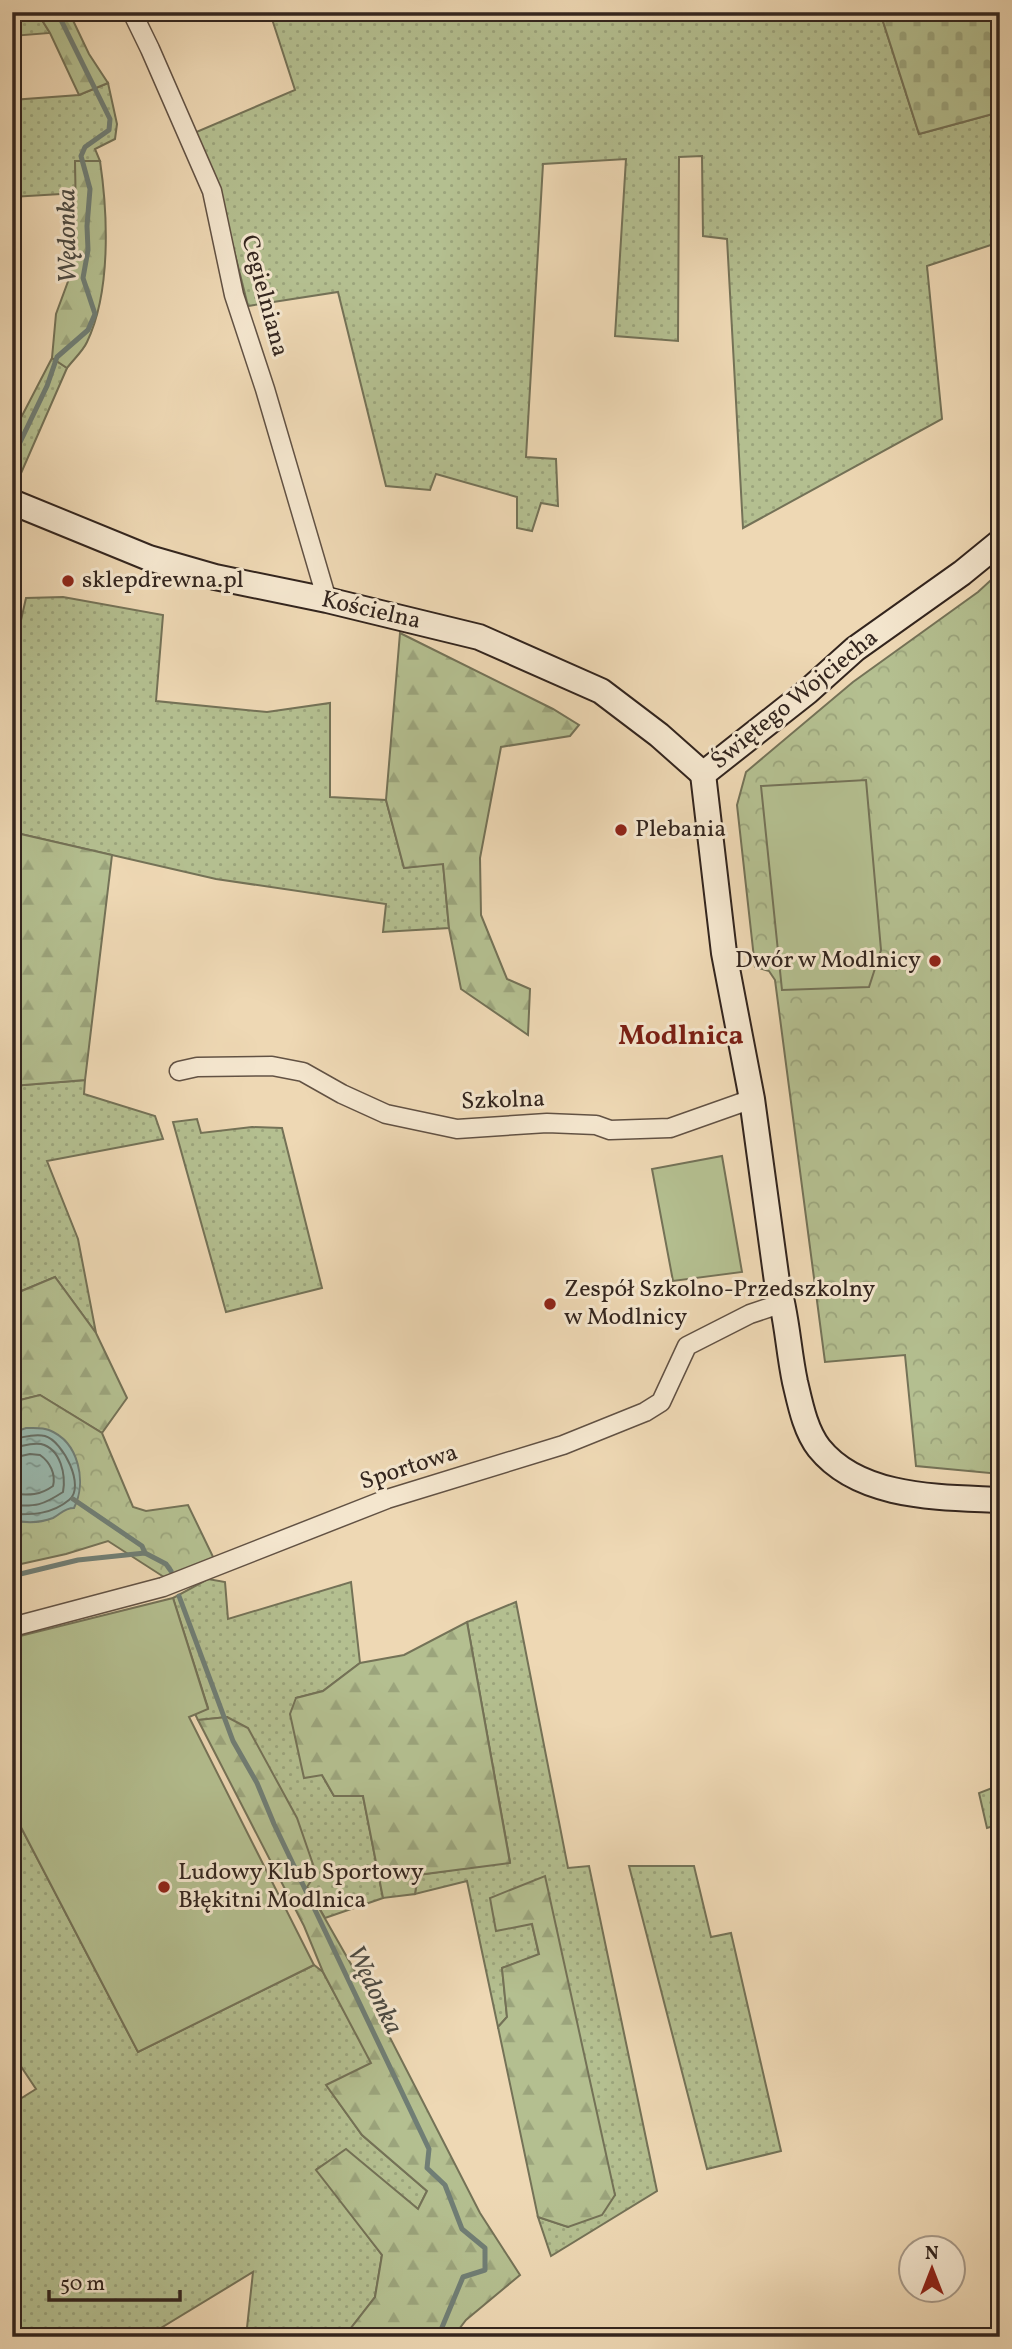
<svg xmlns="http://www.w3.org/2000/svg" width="1012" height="2349" viewBox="0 0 1012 2349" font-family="Vollkorn,serif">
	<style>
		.grass { fill: url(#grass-dots); stroke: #747257; stroke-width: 2 }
		.forest { fill: url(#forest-firs); stroke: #747257; stroke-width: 2 }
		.cemetery { fill: url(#cemetery-stones); stroke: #747257; stroke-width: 2 }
		.park { fill: url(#park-crowns); stroke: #747257; stroke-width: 2 }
		.garden { fill: #b4bf90; stroke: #747257; stroke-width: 2 }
		.water { fill: url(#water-ripples); stroke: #707e75; stroke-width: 2 }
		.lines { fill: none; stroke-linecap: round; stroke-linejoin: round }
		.shore { stroke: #666f66; stroke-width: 2 }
		.stream { stroke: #707e75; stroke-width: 5 }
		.street-casing { stroke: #625244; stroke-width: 21 }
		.secondary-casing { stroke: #33251e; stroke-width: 28 }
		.street { stroke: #f4e6ce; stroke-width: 18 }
		.secondary { stroke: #f4e6ce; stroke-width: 24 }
		.poi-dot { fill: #8f2418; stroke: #f4e6ce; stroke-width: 2.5 }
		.labels { text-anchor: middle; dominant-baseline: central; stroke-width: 6; stroke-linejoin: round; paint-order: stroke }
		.street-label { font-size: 24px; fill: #33251e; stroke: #f4e6ce }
		.poi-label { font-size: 24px; fill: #33251e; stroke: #f4e6ce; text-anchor: start }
		.water-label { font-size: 26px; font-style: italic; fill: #4c4a42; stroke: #f4e6ce }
		.quarter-label { font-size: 28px; font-weight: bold; fill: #7a1f14; stroke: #f4e6ce }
	</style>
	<defs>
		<pattern id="grass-dots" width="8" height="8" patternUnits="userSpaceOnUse" patternTransform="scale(1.75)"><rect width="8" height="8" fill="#b4bf90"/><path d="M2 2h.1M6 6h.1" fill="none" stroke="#9ba47c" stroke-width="1.8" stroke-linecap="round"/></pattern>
		<pattern id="forest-firs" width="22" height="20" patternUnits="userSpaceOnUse" patternTransform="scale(1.75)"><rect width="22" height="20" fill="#b4bf90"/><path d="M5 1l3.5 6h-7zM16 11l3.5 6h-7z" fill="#9ba47c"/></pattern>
		<pattern id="cemetery-stones" width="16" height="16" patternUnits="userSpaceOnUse" patternTransform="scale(1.75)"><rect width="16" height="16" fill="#b4bf90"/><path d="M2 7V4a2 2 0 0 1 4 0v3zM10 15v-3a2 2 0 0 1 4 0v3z" fill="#9ba47c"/></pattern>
		<pattern id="park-crowns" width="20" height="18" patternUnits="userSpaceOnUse" patternTransform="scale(1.75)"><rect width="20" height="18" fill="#b4bf90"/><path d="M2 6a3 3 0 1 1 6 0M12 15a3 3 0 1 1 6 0" fill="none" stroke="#9ba47c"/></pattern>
		<pattern id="water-ripples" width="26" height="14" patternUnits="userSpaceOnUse" patternTransform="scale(1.75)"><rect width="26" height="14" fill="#99b9af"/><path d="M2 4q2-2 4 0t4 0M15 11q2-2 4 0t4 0" fill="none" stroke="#7d968e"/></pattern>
	</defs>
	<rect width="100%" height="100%" fill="#eed8b4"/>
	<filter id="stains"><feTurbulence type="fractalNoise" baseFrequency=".00286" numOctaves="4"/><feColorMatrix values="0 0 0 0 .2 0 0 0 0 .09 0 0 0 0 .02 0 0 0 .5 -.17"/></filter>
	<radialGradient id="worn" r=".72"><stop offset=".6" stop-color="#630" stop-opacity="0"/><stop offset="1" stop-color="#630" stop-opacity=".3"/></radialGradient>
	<g class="grass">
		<polygon points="12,12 37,12 50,33 12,36"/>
		<polygon points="261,12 880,12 919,134 1000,112 1000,242 927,266 942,419 743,528 727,239 703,236 702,156 679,157 678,341 615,336 626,159 543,164 526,457 556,459 558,506 541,503 532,531 517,528 517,497 436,474 430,490 386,486 338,292 248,306 219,191 194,133 295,90 272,19 262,20"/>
		<polygon points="108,83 117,124 115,139 95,149 100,161 75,162 77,193 12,197 12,100 79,95"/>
		<polygon points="52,358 67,368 15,487 12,486 12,435"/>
		<polygon points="63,597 163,615 156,701 267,712 330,703 330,797 386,800 404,868 443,863 449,928 383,932 386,904 216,879 12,832 12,660 26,598"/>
		<polygon points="85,1080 84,1094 155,1116 163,1139 47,1161 78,1239 96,1333 55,1277 12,1295 12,1086"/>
		<polygon points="197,1119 201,1133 252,1127 282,1128 322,1288 226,1312 173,1122"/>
		<polygon points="208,1579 225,1582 228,1619 351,1582 360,1663 323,1691 296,1698 322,1775 334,1796 363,1796 383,1898 325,1918 307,1887 227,1717 198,1720 195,1714 208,1708 173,1598"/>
		<polygon points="516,1602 568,1868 589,1866 657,2191 551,2256 538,2217 568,2227 615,2195 532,1924 539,1955 502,1968 507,2017 498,2027 467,1881 415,1894 417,1875 510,1862 467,1622"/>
		<polygon points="1000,1785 1000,1824 987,1828 979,1793"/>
		<polygon points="12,1810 138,2052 314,1965 323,1972 372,2063 327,2086 362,2135 427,2191 418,2209 346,2150 317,2169 382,2255 375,2297 344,2337 246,2337 253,2272 146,2337 12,2337 12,2104 36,2089 12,2053"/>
		<polygon points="629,1866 694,1866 711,1937 731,1933 781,2151 707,2169"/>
	</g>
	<g class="forest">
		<polygon points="37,12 69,12 89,54 108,83 79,95 50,33"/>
		<path d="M75 161H100C108 215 111 292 87 342 83 351 73 360 67 368L52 358 56 314 70 276 76 221Z"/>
		<polygon points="400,633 553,709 579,725 570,736 501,747 480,858 481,915 507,979 530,989 528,1035 461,989 449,928 443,864 404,868 386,800"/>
		<polygon points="12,832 112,855 85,1080 12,1086"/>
		<polygon points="55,1277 96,1333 127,1398 102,1433 40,1395 12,1402 12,1295"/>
		<polygon points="467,1622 510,1863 418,1875 415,1894 383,1898 363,1796 334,1796 322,1775 304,1778 290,1714 296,1698 323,1691 360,1663 404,1655"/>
		<polygon points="227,1717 248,1728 297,1818 316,1873 307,1887 364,1987 480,2213 520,2275 466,2320 453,2337 344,2337 375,2297 382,2255 316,2170 346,2149 418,2209 427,2191 362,2135 326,2085 371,2063 323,1972 304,1926 198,1720"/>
		<polygon points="545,1876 615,2195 602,2215 568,2227 538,2217 498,2027 507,2017 502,1968 539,1954 532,1924 496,1931 490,1898"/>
	</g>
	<polygon class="cemetery" points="880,12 1000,12 1000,112 919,134"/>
	<g class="park">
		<polygon points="991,580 1000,587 1000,1474 916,1466 905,1355 825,1362 775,980 769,971 755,967 737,805 746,772 853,682 978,592"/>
		<polygon points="40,1395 102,1433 133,1507 146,1511 188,1505 215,1561 167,1579 108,1541 66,1554 12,1566 12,1402"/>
	</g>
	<g class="garden">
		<polygon points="866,780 881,950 869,987 782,990 761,786"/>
		<polygon points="722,1156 742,1272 673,1281 652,1169"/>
		<polygon points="173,1598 208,1709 189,1717 314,1965 138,2052 12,1810 12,1638"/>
	</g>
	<path class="water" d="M26 1428C33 1428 42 1427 49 1430 79 1442 87 1482 74 1508 64 1508 61 1514 53 1518 40 1523 25 1523 12 1520V1433Z"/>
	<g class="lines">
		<g class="shore">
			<path d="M12 1439C23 1438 33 1433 45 1436 63 1441 86 1487 69 1500 52 1514 33 1515 12 1514"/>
			<path d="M12 1448C22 1447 30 1442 41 1444 61 1449 66 1475 63 1492 43 1505 36 1507 12 1505"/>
			<path d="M12 1458 30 1454 40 1455C50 1462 56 1474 53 1486 39 1496 29 1495 12 1494"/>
		</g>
		<g class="stream">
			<polyline points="12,459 47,386 57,357 88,330 95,314 83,278 88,250 87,226 90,189 81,156 85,147 109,130 110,119 57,12"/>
			<polyline points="73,1499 142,1546 145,1553"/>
			<polyline points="12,1576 78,1560 145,1553 166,1564 171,1571"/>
			<polyline points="179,1596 233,1741 257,1783 274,1824 429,2149 427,2168 445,2185 462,2229 485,2248 485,2270 463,2277 438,2337"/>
		</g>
		<g class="street-casing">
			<g id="street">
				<polyline points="132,12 150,49 212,191 234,295 265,389 327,600"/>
				<polyline points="179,1071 197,1067 272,1066 303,1072 342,1094 386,1114 457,1129 547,1123 596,1125 610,1130 670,1128 752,1099"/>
				<polyline points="12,1627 163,1587 387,1499 563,1445 645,1412 661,1402 687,1346 750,1314 783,1303"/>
			</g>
		</g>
		<g class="secondary-casing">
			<g id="secondary">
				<polyline points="12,502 149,558 215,577 327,600 479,637 601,691 659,735 703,774"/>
				<path d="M703 774 724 953 752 1099 777 1282C787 1315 788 1349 795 1382 800 1403 805 1430 819 1448 860 1499 940 1497 1000 1500"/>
				<polyline points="703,774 807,692 855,649 962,573 1000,542"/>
			</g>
		</g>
		<use href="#street" class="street"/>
		<use href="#secondary" class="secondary"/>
	</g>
	<g class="poi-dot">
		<circle cx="68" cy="581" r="7"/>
		<circle cx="621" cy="830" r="7"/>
		<circle cx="935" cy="961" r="7"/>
		<circle cx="550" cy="1304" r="7"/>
		<circle cx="164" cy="1887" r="7"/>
	</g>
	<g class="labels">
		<g class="street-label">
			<text transform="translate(264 296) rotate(75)">Cegielniana</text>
			<text transform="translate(371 611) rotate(13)">Kościelna</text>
			<text transform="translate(795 700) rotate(-39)">Świętego Wojciecha</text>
			<text transform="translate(503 1101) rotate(-2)">Szkolna</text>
			<text transform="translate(409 1468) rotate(-18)">Sportowa</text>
		</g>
		<g class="poi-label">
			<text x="82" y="581">sklepdrewna.pl</text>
			<text x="635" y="830">Plebania</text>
			<text x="921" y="961" text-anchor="end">Dwór w Modlnicy</text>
			<text x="564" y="1290">Zespół Szkolno-Przedszkolny<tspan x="564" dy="28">w Modlnicy</tspan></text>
			<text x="178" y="1873">Ludowy Klub Sportowy<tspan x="178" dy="28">Błękitni Modlnica</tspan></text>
		</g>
		<g class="water-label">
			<text transform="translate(68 236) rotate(-91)">Wędonka</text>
			<text transform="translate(374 1990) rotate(64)">Wędonka</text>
		</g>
		<g class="quarter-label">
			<text x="681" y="1036">Modlnica</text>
		</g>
	</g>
	<rect width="1012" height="2349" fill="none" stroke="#eed8b4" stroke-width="42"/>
	<rect x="14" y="14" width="984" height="2321" fill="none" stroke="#33251e" stroke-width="3.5"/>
	<rect x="21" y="21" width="970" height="2307" fill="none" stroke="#33251e" stroke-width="2"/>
	<g transform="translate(932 2269)"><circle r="33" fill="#f4e6ce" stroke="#a79988" stroke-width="2"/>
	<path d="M0-5L12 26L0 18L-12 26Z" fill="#8f2418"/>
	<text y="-10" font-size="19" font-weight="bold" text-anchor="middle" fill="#33251e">N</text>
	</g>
	<path d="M49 2290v10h131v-10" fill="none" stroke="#33251e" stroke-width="3.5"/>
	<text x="60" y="2290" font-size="21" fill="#33251e" stroke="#f4e6ce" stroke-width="5" paint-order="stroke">50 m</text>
	<rect width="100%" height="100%" filter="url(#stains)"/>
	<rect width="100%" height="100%" fill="url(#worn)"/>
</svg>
